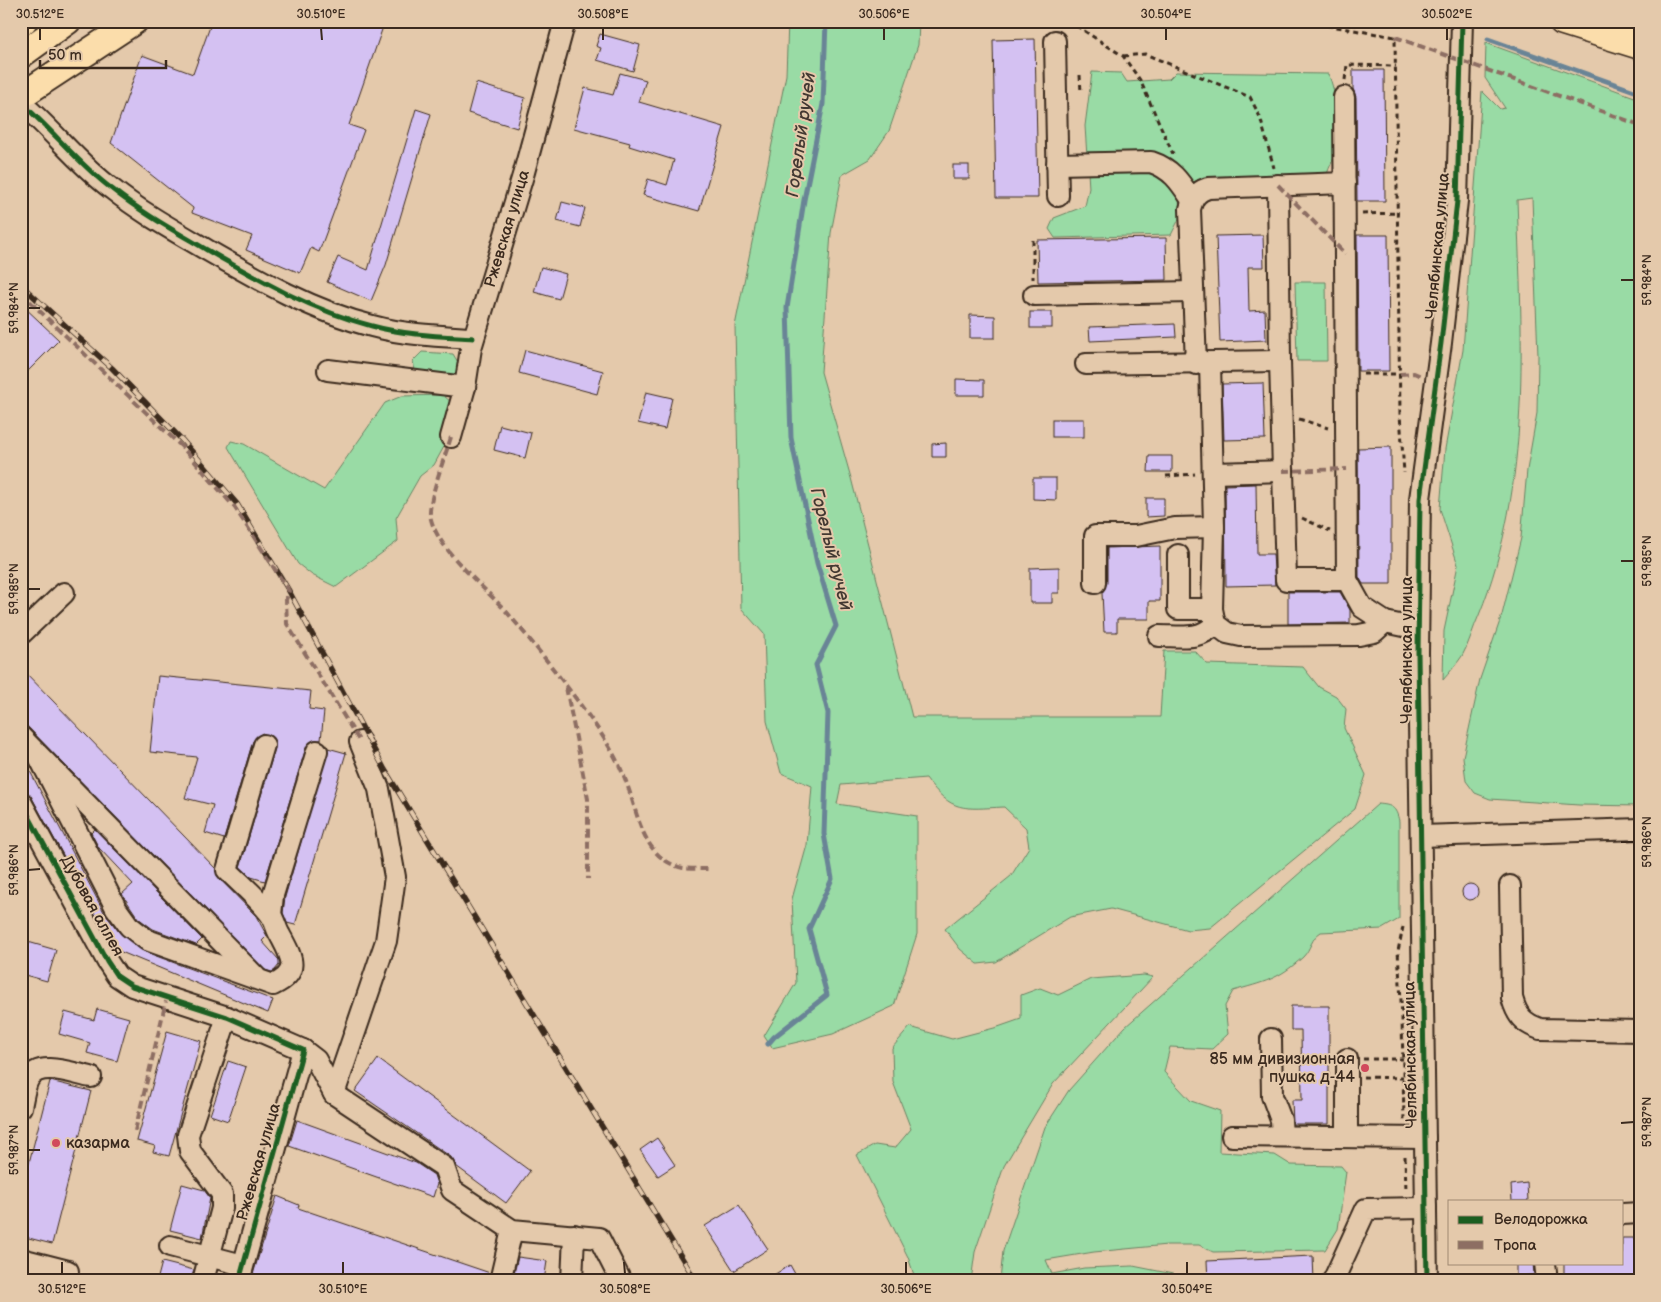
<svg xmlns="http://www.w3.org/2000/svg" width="1661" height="1302" viewBox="0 0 1661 1302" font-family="'Balsamiq Sans',sans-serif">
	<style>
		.green { fill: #99dba5; stroke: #6a8262 }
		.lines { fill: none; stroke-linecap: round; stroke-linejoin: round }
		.stream { stroke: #698496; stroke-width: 5 }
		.building { fill: #d4c1f2; stroke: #3b2a1e }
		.minor-casing { stroke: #3b2a1e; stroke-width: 24 }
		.major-casing { stroke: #3b2a1e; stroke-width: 29 }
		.highway-casing { stroke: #3b2a1e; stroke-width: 31 }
		.path { stroke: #3b2a1e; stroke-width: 3; stroke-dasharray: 5 4; stroke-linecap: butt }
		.minor { stroke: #e4c9ab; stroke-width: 20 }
		.major { stroke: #fbddab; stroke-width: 25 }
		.highway { stroke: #fbddab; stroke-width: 28 }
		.rail-casing { stroke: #3b2a1e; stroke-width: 5.5 }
		.rail { stroke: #e4c9ab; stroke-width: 4; stroke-dasharray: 11; stroke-linecap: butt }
		.quiet { stroke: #8d6e63; stroke-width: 4; stroke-dasharray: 8 4; stroke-linecap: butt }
		.cycleway-casing { stroke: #e4c9ab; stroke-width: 8 }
		.cycleway { stroke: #1b5e20; stroke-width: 5 }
		.ticks { fill: none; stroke: #3b2a1e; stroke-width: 2 }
		.poi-dot { fill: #d1495b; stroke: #e4c9ab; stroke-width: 2 }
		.labels { text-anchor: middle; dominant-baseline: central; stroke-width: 4; stroke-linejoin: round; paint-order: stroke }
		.street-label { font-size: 16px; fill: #3b2a1e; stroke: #e4c9ab }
		.poi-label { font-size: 16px; fill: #3b2a1e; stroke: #e4c9ab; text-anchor: end }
		.water-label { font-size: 18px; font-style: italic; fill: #433932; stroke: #e4c9ab }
		.neatline { fill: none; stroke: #3b2a1e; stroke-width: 2 }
		.ticks-label { font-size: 12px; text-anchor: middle; fill: #3b2a1e }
	</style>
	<rect width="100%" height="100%" fill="#e4c9ab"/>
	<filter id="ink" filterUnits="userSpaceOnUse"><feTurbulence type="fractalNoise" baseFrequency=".02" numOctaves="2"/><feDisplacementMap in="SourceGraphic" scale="10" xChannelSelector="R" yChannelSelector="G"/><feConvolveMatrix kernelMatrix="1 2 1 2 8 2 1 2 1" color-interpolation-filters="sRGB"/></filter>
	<g filter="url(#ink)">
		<g class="green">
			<path d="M788 21H919L918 45 889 131 870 159 842 175 831 233 821 372 851 478 912 717H1160L1164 651H1195L1207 664 1303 667 1319 687 1336 696 1346 709 1344 728 1366 775 1355 809 1210 928 1188 930 1111 909 1070 917 996 962 978 964 960 949 945 929 1011 876 1029 847 1026 828 1004 807C963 809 952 813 926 778L841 785 837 804 917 816V934L894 1006 833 1034 772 1048 764 1036 796 983 792 899 807 845 812 786 781 773 767 721 764 634 741 608 735 326 786 75Z"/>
			<path d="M1486 43 1640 99V806L1579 805 1490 799 1475 793 1466 781 1463 757 1480 679 1502 615 1521 538 1527 470 1537 413 1538 356 1532 198 1517 200C1522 338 1532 484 1479 615 1473 628 1469 644 1462 656 1456 665 1449 673 1443 680L1444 631 1458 565 1440 509 1445 449 1463 350 1482 91 1500 109 1505 108 1485 78Z"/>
			<path d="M1092 72 1121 73 1127 82 1169 79 1176 72 1328 74C1337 91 1340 132 1336 152 1334 159 1329 167 1327 174L1209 180 1203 178 1188 184 1179 197 1180 217 1171 235 1055 238 1049 229 1054 218 1085 206 1089 188 1085 126Z"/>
			<polygon points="1295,282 1326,282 1327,361 1297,361"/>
			<polygon points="422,352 453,354 459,364 458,375 453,378 415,371 413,361"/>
			<polygon points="443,395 452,403 446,443 434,465 420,476 396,518 398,541 336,587 312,575 298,564 228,447 231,441 244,444 324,490 385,403 402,396"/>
			<path d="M1378 804C1392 805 1396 807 1399 821V919L1382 929 1321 932C1311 938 1311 949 1303 957 1278 980 1264 982 1233 991L1225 1006 1228 1034 1212 1049 1170 1047 1164 1072 1191 1101 1220 1111 1219 1152 1275 1155 1291 1165 1341 1166 1346 1172 1338 1229 1325 1250 1213 1252 1199 1245H1167L1094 1252 1046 1260 1052 1274 1084 1268 1133 1266 1173 1274 1174 1281H1000L1003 1251 1045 1127 1069 1090 1125 1027Z"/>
			<polygon points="1144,975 1153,977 1053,1084 1004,1166 975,1252 971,1281 916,1281 908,1257 857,1155 875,1145 895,1148 911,1129 893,1082 892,1048 910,1027 952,1039 998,1027 1021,1019 1021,995 1040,988 1058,995 1091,979"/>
		</g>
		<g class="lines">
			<g class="stream">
				<polyline points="1488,39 1640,93"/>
				<polyline points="768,1044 774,1037 827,995 809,929 832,879 824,834 828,713 816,665 836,626 817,563 791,438 787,308 804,200 823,104 826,21"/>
			</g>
		</g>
		<g class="building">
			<polygon points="212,21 385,21 349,125 364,130 319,252 311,248 300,273 246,250 252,236 192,213 193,208 111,143 142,55 193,74"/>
			<polygon points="600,34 640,45 633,71 597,60 601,48 596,46"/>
			<polygon points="1035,39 1038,198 996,198 993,40"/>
			<polygon points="1353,70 1384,70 1385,201 1357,201 1356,97 1353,89"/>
			<polygon points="620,73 646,80 639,102 724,127 699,211 643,195 648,179 667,185 674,160 629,146 630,143 574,128 585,88 613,95"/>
			<polygon points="476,83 525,98 517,128 468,113"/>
			<polygon points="416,109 431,114 386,265 371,301 327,282 338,257 368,270"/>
			<rect x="953" y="165" width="16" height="14"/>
			<polygon points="562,202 585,208 580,227 557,221"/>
			<polygon points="1263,235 1264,267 1248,267 1249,311 1265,310 1266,340 1220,342 1216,236"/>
			<polygon points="1357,235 1388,235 1389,371 1358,371"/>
			<polygon points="1166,238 1167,280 1038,282 1037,240"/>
			<polygon points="541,267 566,274 559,299 534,292"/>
			<polygon points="21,304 59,340 21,378"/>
			<rect x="1030" y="312" width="22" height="16"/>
			<polygon points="970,315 995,316 995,338 970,338"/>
			<polygon points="1175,324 1176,337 1090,341 1089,327"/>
			<polygon points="525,350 603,371 597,394 519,373"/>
			<polygon points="956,379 984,380 984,395 956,395"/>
			<polygon points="1263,383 1265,439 1224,440 1222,384"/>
			<polygon points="646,392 672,398 665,429 638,423"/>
			<rect x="1052" y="419" width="32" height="18"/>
			<polygon points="500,425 531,433 525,458 494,450"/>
			<polygon points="946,443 946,457 932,457 932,444"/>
			<polygon points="1391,447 1391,584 1363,584 1359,577 1358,448"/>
			<polygon points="1149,456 1172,456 1172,472 1148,472"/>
			<polygon points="1033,478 1056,478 1056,500 1033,499"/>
			<polygon points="1256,484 1257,554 1273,554 1275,585 1226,586 1225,485"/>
			<polygon points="1146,498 1164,498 1164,516 1146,517"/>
			<polygon points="1160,546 1160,601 1149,601 1149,619 1117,619 1117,632 1104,632 1102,593 1107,583 1107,548"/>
			<polygon points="1059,567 1059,593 1052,593 1052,603 1030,603 1030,568"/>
			<polygon points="1288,592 1340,592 1350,610 1350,623 1288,624"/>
			<polygon points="21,668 216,869 219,878 256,916 267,936 262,941 279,960 279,965 275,970 272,972 265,970 21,720"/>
			<polygon points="158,676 311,691 309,709 324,711 321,740 314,740 306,748 265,881 251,877 240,867 275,748 275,742 272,737 262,733 253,741 224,839 205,833 213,805 185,798 197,757 150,752"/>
			<polygon points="328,748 346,753 295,925 287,923 283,913 285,897"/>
			<polygon points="21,754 105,914 120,933 143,951 273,1000 268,1013 114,949 31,796 21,789"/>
			<polygon points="95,829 202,939 196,945 153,929 138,918 122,894 133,884 99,848 91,833"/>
			<circle cx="1470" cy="892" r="8"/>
			<polygon points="21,940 56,950 47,981 21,974"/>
			<polygon points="1291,1006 1329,1006 1329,1124 1293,1124 1292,1100 1302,1100 1301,1030 1291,1030"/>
			<polygon points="97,1009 129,1018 117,1061 87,1053 90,1043 59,1034 65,1012 94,1020"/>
			<polygon points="167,1031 201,1041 169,1156 153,1152 155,1146 137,1141"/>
			<polygon points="378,1059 530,1171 506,1203 456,1166 451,1157 355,1091"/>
			<polygon points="228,1061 246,1067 228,1121 210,1115"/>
			<polygon points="50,1081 91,1091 52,1244 21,1236 21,1194"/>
			<polygon points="297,1120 416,1163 434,1175 437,1184 433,1197 289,1146"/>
			<polygon points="657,1138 675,1165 658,1176 640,1150"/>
			<polygon points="1527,1183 1528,1201 1512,1201 1511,1185"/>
			<polygon points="182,1184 204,1190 210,1198 202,1238 170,1230"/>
			<polygon points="277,1196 299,1205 298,1208 490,1273 488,1281 251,1281"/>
			<polygon points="739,1205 768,1249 734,1271 705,1226"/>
			<polygon points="1622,1238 1640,1238 1640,1281 1564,1280 1564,1263 1622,1263"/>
			<polygon points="1313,1256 1314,1281 1208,1281 1207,1261"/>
			<polygon points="518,1257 547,1261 544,1281 512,1281"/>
			<polygon points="162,1262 194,1270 191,1281 157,1281"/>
			<polygon points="1516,1263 1533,1263 1534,1275 1516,1276"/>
			<polygon points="790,1265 799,1281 764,1281"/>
		</g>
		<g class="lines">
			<g class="minor-casing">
				<g id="minor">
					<polyline points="1055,41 1058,196"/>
					<polyline points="1344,97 1347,580 1362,607 1385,622 1418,629"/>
					<path d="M21 103C53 130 78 164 112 189 142 213 175 231 207 250 259 280 313 311 372 326 405 335 439 336 473 338"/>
					<path d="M1057 164 1151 162C1172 169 1180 182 1192 200"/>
					<polyline points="1278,185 1280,361 1286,580 1347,580"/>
					<polyline points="1034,295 1193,292"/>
					<polyline points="1210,363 1214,527 1212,609 1215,624 1227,633 1241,636 1359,635 1374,632 1385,622"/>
					<polyline points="1086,364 1280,361"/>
					<path d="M1196 364 1190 209C1193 198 1196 192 1208 188L1345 183"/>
					<polyline points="328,370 465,387"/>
					<path id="s1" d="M451 437 465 387 471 348 524 172 565 21"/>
					<polyline points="1213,473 1283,471"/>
					<polyline points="1178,555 1178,609 1212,609"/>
					<polyline points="1095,583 1095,536 1136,536 1175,528 1214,527"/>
					<polyline points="21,634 64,593"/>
					<path d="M1159 636C1180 636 1200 641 1215 624"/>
					<polyline points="21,737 256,977"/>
					<path d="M38 755 116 908 129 926 147 940 273 985C302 972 291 956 280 935 276 929 275 920 270 914 258 898 241 884 227 870L264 745"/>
					<polyline points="21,802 107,961 117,976 132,986 227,1017 303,1050 316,1060 334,1094 444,1167 452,1190 512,1230 599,1238 621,1281"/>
					<polyline points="1421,836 1640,829"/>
					<path d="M1510 886 1512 998C1517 1016 1523 1023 1540 1029L1640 1031"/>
					<polyline points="271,915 273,895 317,751"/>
					<polyline points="1271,1039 1272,1096 1281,1120 1282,1136"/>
					<polyline points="334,1094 386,941 395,877 379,789 360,742"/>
					<path d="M21 1107C23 1099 24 1088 28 1080 38 1059 74 1074 91 1077"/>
					<polyline points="1232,1136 1425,1138"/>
					<polyline points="1347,1136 1347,1059"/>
					<polyline points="1622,1214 1640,1213"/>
					<polyline points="170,1246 243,1265"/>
					<polyline points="21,1259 68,1271"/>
					<polyline points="1545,1263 1547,1281"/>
					<polyline points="203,1281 222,1208 222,1194 190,1151 188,1135 227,1017"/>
					<polyline points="239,1281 303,1050"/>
					<polyline points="500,1281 512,1230"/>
					<polyline points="572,1281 574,1235"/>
					<polyline points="1333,1281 1366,1209 1426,1208"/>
					<polyline points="1427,1281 1418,653 1420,499 1441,343 1457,201 1462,21"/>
				</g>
			</g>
			<g class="major-casing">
				<g id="major">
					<polyline points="21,23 24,21"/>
					<polyline points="21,55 68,21"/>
					<polyline points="21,96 135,21"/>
				</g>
			</g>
			<g class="highway-casing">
				<polyline id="highway" points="1563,21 1640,45"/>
			</g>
			<g class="path">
				<polyline points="1069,21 1123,56 1140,80 1173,154"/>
				<polyline points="1301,21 1395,37 1400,414 1404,473"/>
				<polyline points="1123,56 1145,54 1250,97 1260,117 1274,168"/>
				<polyline points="1080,75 1081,93"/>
				<polyline points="1345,80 1347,65 1396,66"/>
				<polyline points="1362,214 1399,213"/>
				<polyline points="1033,240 1033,279"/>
				<polyline points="1363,374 1400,374"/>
				<polyline points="1299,419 1328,428"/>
				<polyline points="1166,476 1195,474"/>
				<polyline points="1302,518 1330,531"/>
				<polyline points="1403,927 1398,951 1402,1017 1404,1122"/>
				<polyline points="1363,1059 1403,1059"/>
				<polyline points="1363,1077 1403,1078"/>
				<polyline points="1405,1156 1406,1192"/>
			</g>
			<use href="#minor" class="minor"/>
			<use href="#major" class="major"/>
			<use href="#highway" class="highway"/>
			<g class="rail-casing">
				<polyline id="rail" points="21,285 112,368 183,441 237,504 289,591 385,770 696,1281"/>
			</g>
			<use href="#rail" class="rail"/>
			<g class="quiet">
				<polyline points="1395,37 1640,125"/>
				<polyline points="1278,185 1345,254"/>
				<polyline points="21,293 182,447 235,508 289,591 286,600 287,624 360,742"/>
				<polyline points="1400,374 1414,373 1423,377"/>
				<path d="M451 437C446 454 429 498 430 514 434 549 490 591 511 617 538 649 564 682 588 715 601 733 615 754 623 774 638 807 639 858 683 868 691 869 701 869 709 869"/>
				<polyline points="1283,471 1347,469"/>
				<polyline points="566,687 588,799 588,879"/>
				<polyline points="135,1131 167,997"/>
			</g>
			<g class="cycleway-casing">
				<g id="cycleway">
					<path d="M21 103C53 130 78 164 112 189 142 213 175 231 207 250 259 280 313 311 372 326 405 335 439 336 473 338"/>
					<polyline points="21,802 107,961 117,976 132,986 227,1017 303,1050 239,1281"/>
					<polyline points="1427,1281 1418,653 1420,499 1441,343 1457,201 1462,21"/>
				</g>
			</g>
			<use href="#cycleway" class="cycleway"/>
		</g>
	</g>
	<path class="ticks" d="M40 28V40M321 28 322 40M603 28V40M884 28V40M1166 28V40M1447 28V40M1621 280H1634M28 308H40M1621 561H1634M28 589H40M1621 842H1634M28 870 40 869M1621 1123 1634 1122M28 1150H40M62 1262V1274M343 1262V1274M624 1262 625 1274M906 1262V1274M1187 1262V1274"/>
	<g class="poi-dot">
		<circle cx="1365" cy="1068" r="5"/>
		<circle cx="56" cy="1143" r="5"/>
	</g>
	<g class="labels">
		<g class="street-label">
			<text stroke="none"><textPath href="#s1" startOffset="216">Ржевская улица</textPath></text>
			<text transform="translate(1438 246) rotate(-85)">Челябинская улица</text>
			<text transform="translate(1407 650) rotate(-90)">Челябинская улица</text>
			<text transform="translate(92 906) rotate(61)">Дубовая аллея</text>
			<text transform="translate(1411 1055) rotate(-91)">Челябинская улица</text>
			<text transform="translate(259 1162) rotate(-74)">Ржевская улица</text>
		</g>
		<g class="poi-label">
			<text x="1355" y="1059">85 мм дивизионная<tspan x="1355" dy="18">пушка д-44</tspan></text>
			<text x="66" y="1143" text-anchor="start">казарма</text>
		</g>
		<g class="water-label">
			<text transform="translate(801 135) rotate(-82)">Горелый ручей</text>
			<text transform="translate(831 549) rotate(76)">Горелый ручей</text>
		</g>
	</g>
	<rect width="1661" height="1302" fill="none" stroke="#e4c9ab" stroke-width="55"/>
	<rect x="1448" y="1200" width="175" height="65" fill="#e4c9ab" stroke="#a08973"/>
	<rect x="1458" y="1216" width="25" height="8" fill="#1b5e20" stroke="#a08973"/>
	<text x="1494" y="1224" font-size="15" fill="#3b2a1e">Велодорожка</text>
	<rect x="1458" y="1241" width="25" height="8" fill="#8d6e63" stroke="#a08973"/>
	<text x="1494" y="1250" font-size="15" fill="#3b2a1e">Тропа</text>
	<path d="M40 60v8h126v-8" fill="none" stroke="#3b2a1e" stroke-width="2.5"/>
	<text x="48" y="60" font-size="15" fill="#3b2a1e" stroke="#e4c9ab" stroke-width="4" paint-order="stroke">50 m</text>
	<rect x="28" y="28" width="1606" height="1246" class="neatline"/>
	<g class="ticks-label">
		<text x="40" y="18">30.512°E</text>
		<text x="321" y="18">30.510°E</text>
		<text x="603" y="18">30.508°E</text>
		<text x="884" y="18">30.506°E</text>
		<text x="1166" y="18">30.504°E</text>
		<text x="1447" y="18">30.502°E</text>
		<text transform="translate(1647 280) rotate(-90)" y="4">59.984°N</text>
		<text transform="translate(14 308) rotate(-90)" y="4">59.984°N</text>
		<text transform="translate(1647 561) rotate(-90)" y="4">59.985°N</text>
		<text transform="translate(14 589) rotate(-90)" y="4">59.985°N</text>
		<text transform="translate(1647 842) rotate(-90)" y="4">59.986°N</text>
		<text transform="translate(14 870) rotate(-90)" y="4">59.986°N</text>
		<text transform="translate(1647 1122) rotate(-90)" y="4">59.987°N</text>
		<text transform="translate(14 1150) rotate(-90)" y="4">59.987°N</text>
		<text x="62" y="1293">30.512°E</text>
		<text x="343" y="1293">30.510°E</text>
		<text x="625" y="1293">30.508°E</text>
		<text x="906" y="1293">30.506°E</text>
		<text x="1187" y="1293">30.504°E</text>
	</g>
</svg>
